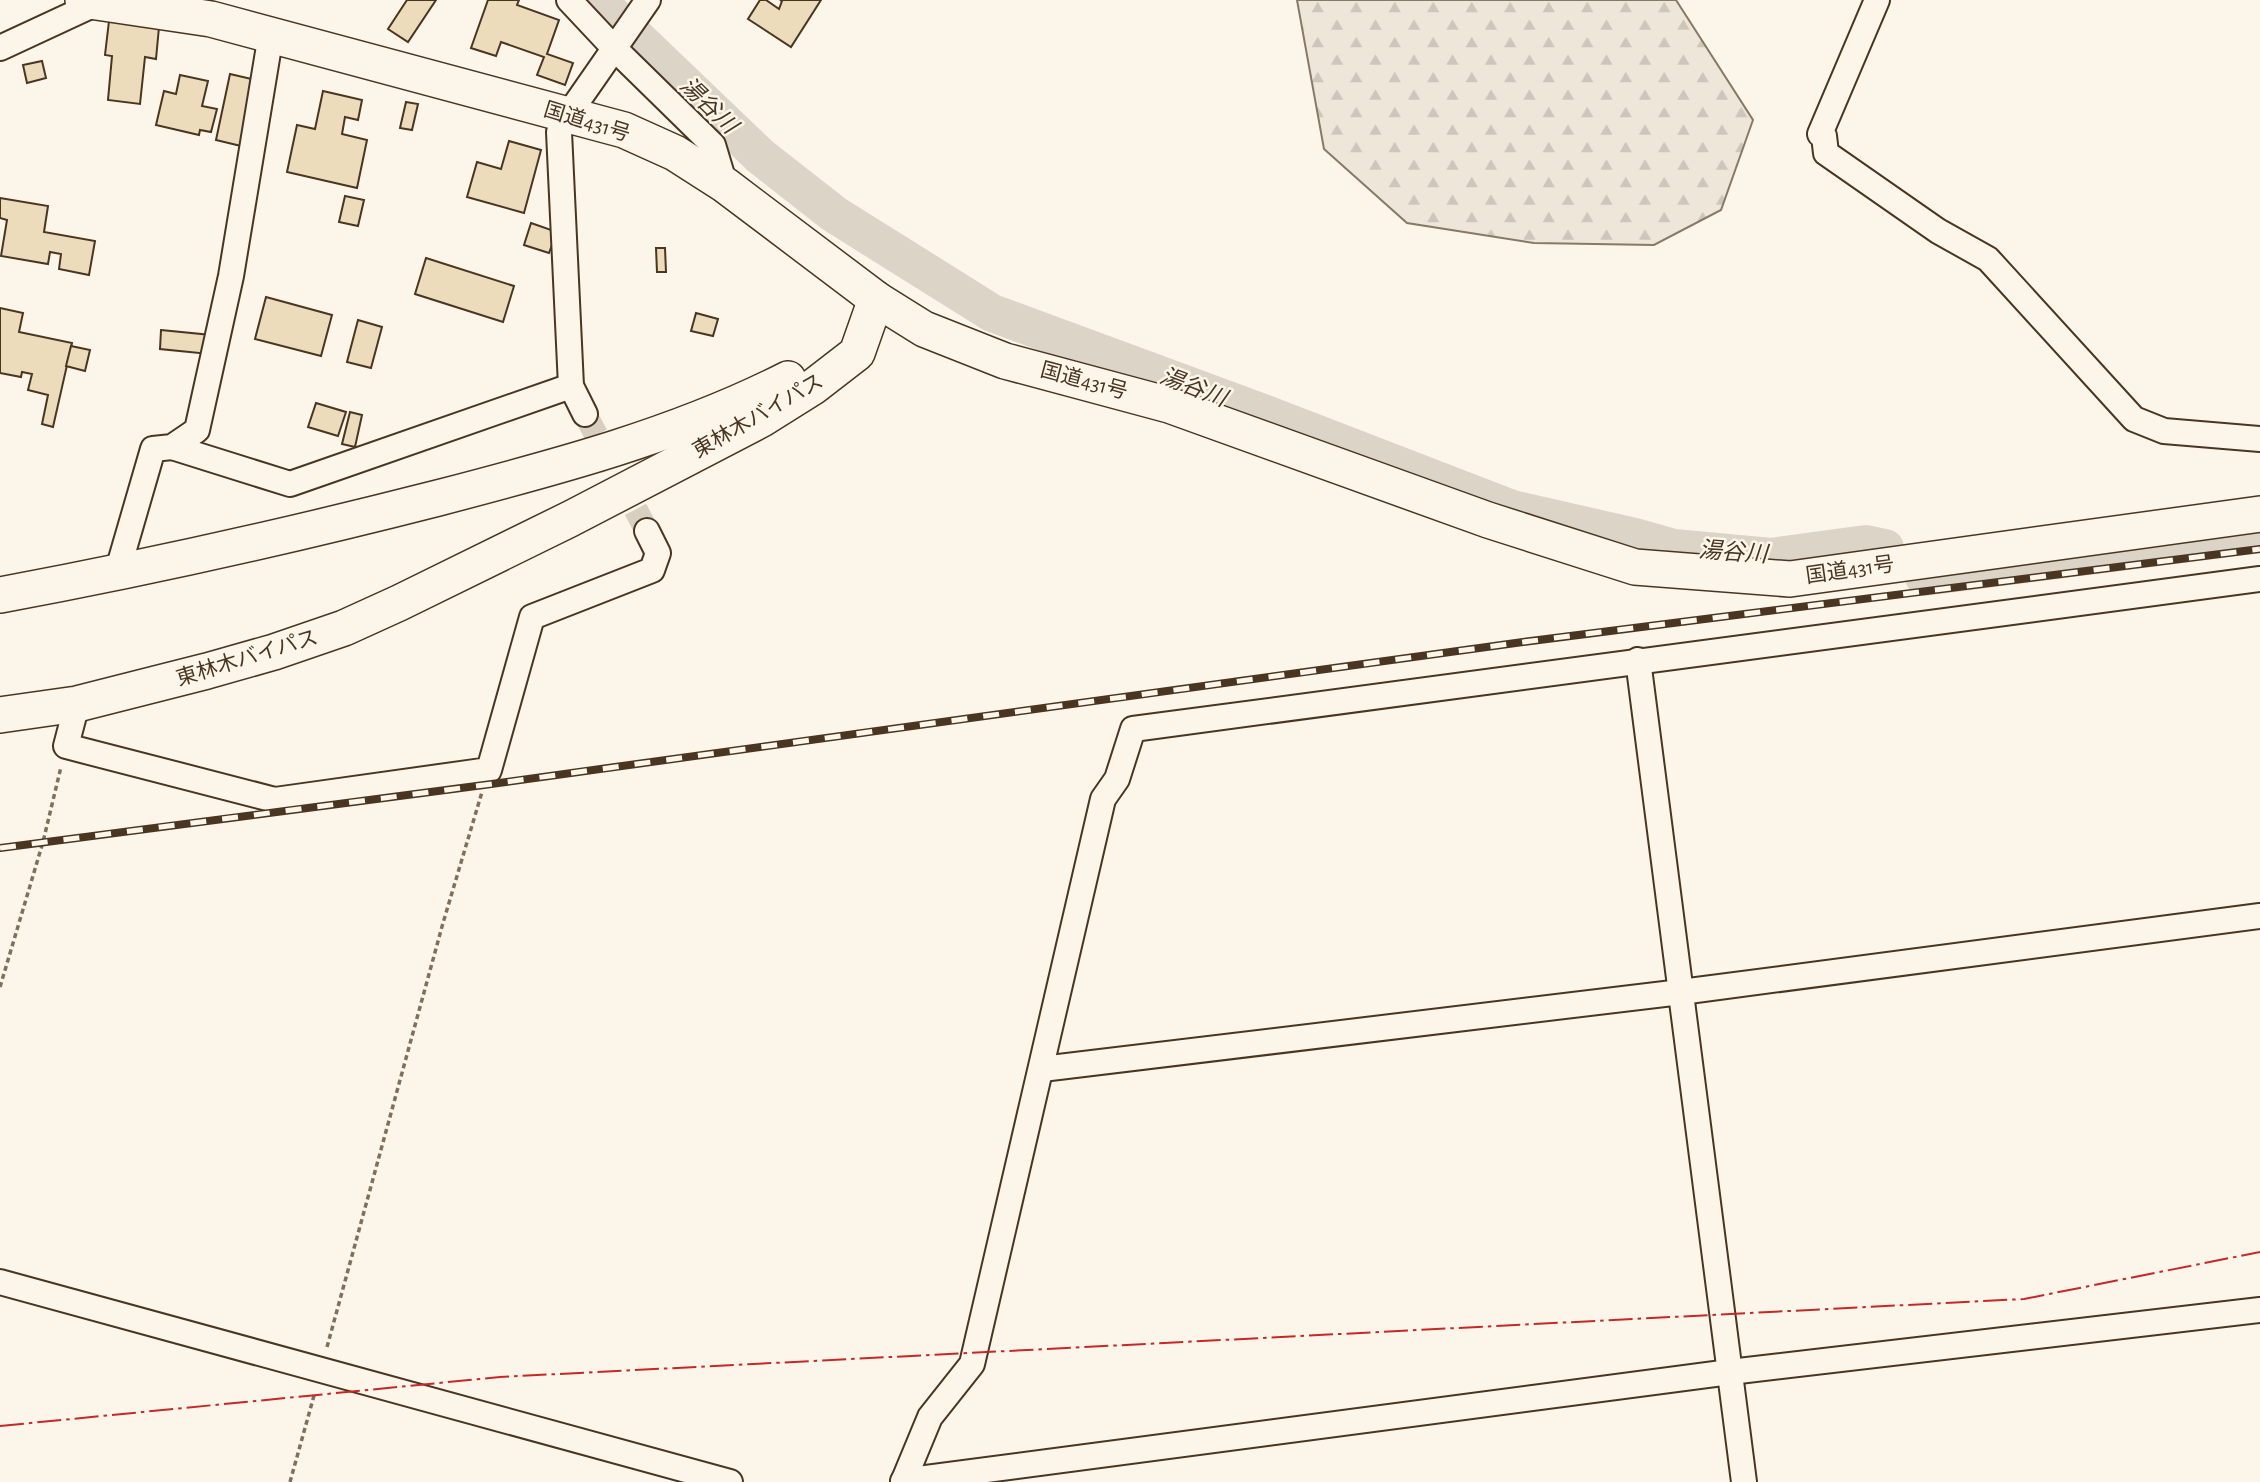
<svg xmlns="http://www.w3.org/2000/svg" width="2260" height="1482" viewBox="0 0 2260 1482" font-family="'Alegreya Sans','Noto Sans JP',sans-serif">
	<style>
		.forest { fill: url(#forest-firs); stroke: #887966; stroke-width: 2 }
		.lines { fill: none; stroke-linecap: round; stroke-linejoin: round }
		.river { stroke: #dcd4c6; stroke-width: 38 }
		.building { fill: #ecdcbc; stroke: #4a3520; stroke-width: 2 }
		.minor-tunnel { stroke: #d8cfc1; stroke-width: 24; stroke-dasharray: 24 12; stroke-linecap: butt }
		.minor-casing { stroke: #4a3520; stroke-width: 28 }
		.highway-casing { stroke: #4a3520; stroke-width: 38 }
		.path { stroke: #7f6f5c; stroke-width: 3.5; stroke-dasharray: 5 3.5; stroke-linecap: butt }
		.minor { stroke: #fbf6e9; stroke-width: 24 }
		.highway { stroke: #fbf6e9; stroke-width: 35 }
		.rail-casing { stroke: #4a3520; stroke-width: 8 }
		.rail { stroke: #fbf6e9; stroke-width: 5; stroke-dasharray: 16; stroke-linecap: butt }
		.power { stroke: #c62828; stroke-width: 2; stroke-dasharray: 24 5 3.5 5; stroke-linecap: butt }
		.labels { text-anchor: middle; dominant-baseline: central; stroke-width: 5; stroke-linejoin: round; paint-order: stroke }
		.street-label { font-size: 21px; fill: #4a3520; stroke: #fbf6e9 }
		.water-label { font-size: 23px; font-style: italic; fill: #4a3520; stroke: #fbf6e9 }
	</style>
	<defs>
		<pattern id="forest-firs" width="22" height="20" patternUnits="userSpaceOnUse" patternTransform="scale(1.75)"><rect width="22" height="20" fill="#ede6d9"/><path d="M5 1l3.5 6h-7zM16 11l3.5 6h-7z" fill="#cdc6ba"/></pattern>
	</defs>
	<rect width="100%" height="100%" fill="#fbf6e9"/>
	<polygon class="forest" points="1297,0 1676,0 1753,120 1721,210 1654,245 1534,243 1407,223 1324,149"/>
	<g class="lines">
		<g class="river">
			<polyline points="597,0 760,156 834,214 992,313 1266,414 1512,509 1635,537 1674,548 1771,557 1866,544 1885,548"/>
			<polyline points="1924,577 2260,534"/>
		</g>
	</g>
	<g class="building">
		<polygon points="407,0 436,0 408,42 388,29"/>
		<polygon points="488,0 519,0 517,5 559,20 547,54 573,63 565,85 537,75 544,57 501,42 496,56 471,48"/>
		<polygon points="760,0 766,0 779,9 782,1 780,0 821,0 791,47 748,19"/>
		<polygon points="109,21 159,27 156,59 145,57 140,104 108,100 112,56 105,55"/>
		<polygon points="42,61 46,78 27,83 23,65"/>
		<polygon points="230,74 256,80 241,146 216,140"/>
		<polygon points="180,75 208,81 202,106 217,109 211,132 200,130 199,135 156,125 164,91 176,94"/>
		<polygon points="323,91 362,100 358,120 345,117 342,134 367,140 357,188 287,172 297,125 315,129"/>
		<polygon points="406,102 418,104 412,130 400,128"/>
		<polygon points="509,141 541,150 524,213 467,197 477,162 501,169"/>
		<polygon points="345,196 364,200 358,226 339,222"/>
		<polygon points="0,198 48,206 44,232 95,241 89,275 59,269 61,254 50,252 48,264 1,256 7,220 0,218"/>
		<polygon points="531,223 557,232 549,253 524,245"/>
		<polygon points="656,248 665,248 666,272 657,272"/>
		<polygon points="426,258 514,286 503,322 415,294"/>
		<polygon points="266,297 332,315 321,356 255,339"/>
		<polygon points="0,308 23,313 19,332 72,343 53,427 42,424 48,395 28,390 32,374 22,372 21,377 0,373"/>
		<polygon points="696,313 718,319 713,336 691,331"/>
		<polygon points="358,320 382,327 371,368 347,362"/>
		<polygon points="161,330 211,335 209,354 160,349"/>
		<polygon points="71,346 90,350 85,371 66,366"/>
		<polygon points="316,403 346,412 338,436 308,427"/>
		<polygon points="350,412 362,415 355,447 342,444"/>
	</g>
	<g class="lines">
		<polyline class="minor-tunnel" points="585,414 647,531"/>
		<g class="minor-casing">
			<g id="minor">
				<polyline points="569,0 614,48 713,145 725,185"/>
				<polyline points="1877,0 1820,134 1824,136 1826,153 1938,231 1988,259 2134,419 2164,431 2260,439"/>
				<polyline points="0,48 99,2"/>
				<polyline points="585,414 571,386 559,132 568,115 648,0"/>
				<polyline points="172,447 290,484 571,386"/>
				<polyline points="117,573 153,449 172,447 197,430 231,276 271,34"/>
				<polyline points="1638,660 1744,1482"/>
				<polyline points="77,704 66,746 275,800 489,770 532,617 652,570 658,553 647,531"/>
				<polyline points="1042,1069 1681,992 2260,916"/>
				<polyline points="0,1282 730,1482"/>
				<polyline points="903,1481 1730,1372 2260,1310"/>
				<polyline points="903,1482 930,1417 972,1364 1103,799 1117,779 1133,729 2260,579"/>
			</g>
		</g>
		<g class="highway-casing">
			<g id="highway">
				<polyline points="83,0 211,19 624,130 675,153 725,185 876,299 924,329 1005,361 1169,405 1488,520 1635,567 1790,579 2260,514"/>
				<path d="M0 595C147 568 293 535 438 498 557 467 678 435 788 379"/>
				<polyline points="0,715 77,704 207,671 274,652 344,628 399,603 570,519 762,419 813,387 857,353 876,299"/>
			</g>
		</g>
		<g class="path">
			<polyline points="0,987 43,842 61,767"/>
			<polyline points="327,1347 443,923 482,792"/>
			<polyline points="290,1482 315,1392"/>
		</g>
		<use href="#minor" class="minor"/>
		<use href="#highway" class="highway"/>
		<g class="rail-casing">
			<polyline id="rail" points="0,848 484,785 1523,642 2260,549"/>
		</g>
		<use href="#rail" class="rail"/>
		<polyline class="power" points="0,1426 500,1377 2024,1299 2260,1252"/>
	</g>
	<g class="labels">
		<g class="street-label">
			<text transform="translate(587 122) rotate(17)">国道431号</text>
			<text transform="translate(1084 381) rotate(15)">国道431号</text>
			<text transform="translate(758 416) rotate(-30)">東林木バイパス</text>
			<text transform="translate(1850 570) rotate(-8)">国道431号</text>
			<text transform="translate(247 658) rotate(-17)">東林木バイパス</text>
		</g>
		<g class="water-label">
			<text transform="translate(708 106) rotate(44)">湯谷川</text>
			<text transform="translate(1193 388) rotate(21)">湯谷川</text>
			<text transform="translate(1733 553) rotate(4)">湯谷川</text>
		</g>
	</g>
</svg>
